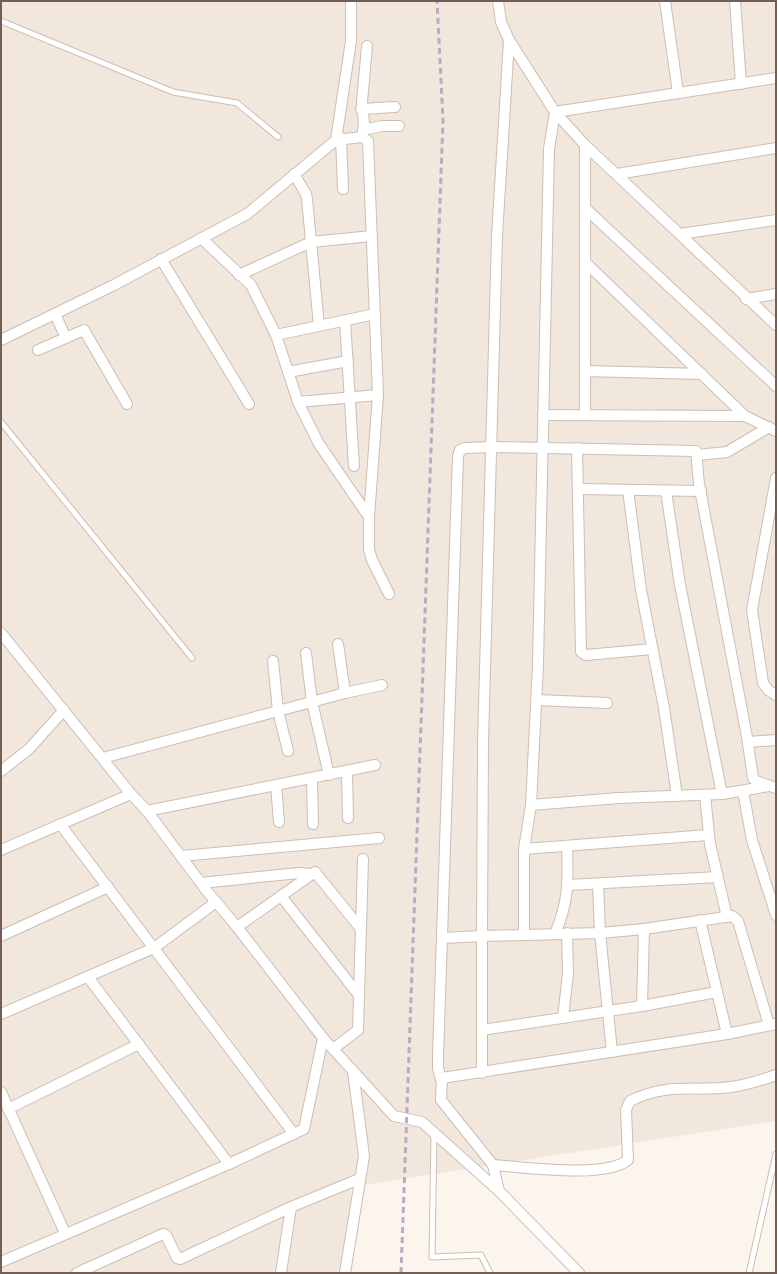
<svg xmlns="http://www.w3.org/2000/svg" width="777" height="1274" viewBox="0 0 777 1274" font-family="'Fira Sans',sans-serif">
	<style>
		.residential { fill: #f1e7dc }
		.lines { fill: none; stroke-linecap: round; stroke-linejoin: round }
		.lane-casing { stroke: #ccbeb3; stroke-width: 7 }
		.street-casing { stroke: #ccbeb3; stroke-width: 12 }
		.lane { stroke: #fff; stroke-width: 5 }
		.street { stroke: #fff; stroke-width: 10 }
		.rail { stroke: #b8abc4; stroke-width: 3; stroke-dasharray: 6 4; stroke-linecap: butt }
	</style>
	<rect width="100%" height="100%" fill="#fbf5ed"/>
	<polygon class="residential" points="1,1 776,1 776,1121 351,1187 348,1273 1,1273"/>
	<g class="lines">
		<g class="lane-casing">
			<g id="lane">
				<polyline points="1,21 173,92 237,103 278,137"/>
				<polyline points="1,422 192,658"/>
				<polyline points="434,1133 432,1257 481,1255 490,1273"/>
				<polyline points="749,1273 776,1154"/>
			</g>
		</g>
		<g class="street-casing">
			<g id="street">
				<polyline points="498,1 501,22 509,40 555,112 585,145 776,325"/>
				<polyline points="665,1 678,93"/>
				<polyline points="735,1 741,84"/>
				<polyline points="509,40 497,236 483,742 482,936 524,935 524,849 531,805 538,664 549,149 555,112 776,78"/>
				<polyline points="361,109 395,107"/>
				<polyline points="363,130 382,126 399,126"/>
				<polyline points="362,137 364,124 362,102 367,46"/>
				<polyline points="341,138 343,189"/>
				<polyline points="336,140 362,137 368,141 378,395 369,517 369,549 372,560 389,594"/>
				<polyline points="585,145 585,262 745,416"/>
				<polyline points="294,174 306,194 307,199 319,326"/>
				<polyline points="617,174 776,148"/>
				<polyline points="585,208 776,386"/>
				<polyline points="680,234 776,220"/>
				<polyline points="201,238 251,285 276,335 298,402 319,444 369,517"/>
				<polyline points="161,259 249,404"/>
				<polyline points="239,275 311,242 372,236"/>
				<polyline points="746,299 776,294"/>
				<polyline points="55,314 66,338"/>
				<polyline points="345,320 354,466"/>
				<polyline points="276,335 375,314"/>
				<polyline points="1,340 114,285 247,214 336,140 351,41 351,1"/>
				<polyline points="38,350 84,330 127,404"/>
				<polyline points="585,371 702,374"/>
				<polyline points="288,372 348,361"/>
				<polyline points="298,402 378,395"/>
				<polyline points="543,415 745,416 776,431"/>
				<polyline points="585,415 585,262"/>
				<polyline points="577,448 581,652 586,655 652,649"/>
				<polyline points="697,455 727,452 769,427"/>
				<polyline points="776,478 752,610 763,683 768,690 776,695"/>
				<polyline points="579,489 701,491"/>
				<polyline points="628,490 641,590 664,708 677,796"/>
				<polyline points="666,491 680,585 722,794"/>
				<polyline points="1,633 131,794 147,811 206,890 237,927 323,1038 394,1116 422,1122 499,1191 579,1273"/>
				<polyline points="338,644 345,693"/>
				<polyline points="306,653 312,702 329,775"/>
				<polyline points="273,661 278,711 288,751"/>
				<polyline points="537,700 607,703"/>
				<polyline points="748,742 776,740"/>
				<polyline points="103,758 345,693 382,685"/>
				<polyline points="1,771 29,749 64,710"/>
				<polyline points="347,771 348,818"/>
				<polyline points="312,778 313,824"/>
				<polyline points="276,785 279,822"/>
				<polyline points="743,791 752,840 776,915"/>
				<polyline points="705,795 710,844 727,917"/>
				<polyline points="531,805 619,798 722,794 769,786"/>
				<polyline points="147,811 375,765"/>
				<polyline points="60,824 294,1134"/>
				<polyline points="524,849 708,835"/>
				<polyline points="1,850 131,794"/>
				<polyline points="181,856 379,838"/>
				<polyline points="201,883 299,873 310,874"/>
				<polyline points="598,884 600,933 612,1052"/>
				<polyline points="568,885 718,877"/>
				<polyline points="281,896 358,994"/>
				<polyline points="700,920 727,1034"/>
				<polyline points="237,927 315,872 361,929"/>
				<path d="M555 934C569 901 568 881 567 846"/>
				<polyline points="524,935 600,933 644,929 732,916 738,921 769,1025"/>
				<polyline points="1,936 108,887"/>
				<polyline points="442,938 482,936 482,1073"/>
				<polyline points="88,977 229,1164"/>
				<polyline points="642,1006 644,929"/>
				<polyline points="1,1014 154,948 216,902"/>
				<polyline points="563,1018 568,973 567,933"/>
				<polyline points="482,1030 642,1006 717,992"/>
				<polyline points="333,1049 358,1030 363,859"/>
				<polyline points="441,1080 438,1068 438,1056 458,456 460,450 465,448 492,447 696,451 699,484 747,737 753,778 756,781 776,788"/>
				<polyline points="1,1092 65,1233"/>
				<polyline points="8,1109 139,1044"/>
				<path d="M493 1165C525 1167 604 1179 628 1160L626 1110 630 1101C668 1082 693 1092 731 1087 746 1085 762 1080 776 1075"/>
				<polyline points="499,1191 493,1165 441,1100 442,1078 727,1034 776,1024"/>
				<polyline points="1,1262 229,1164 304,1129 323,1038"/>
				<polyline points="77,1273 163,1234 166,1235 177,1258 180,1259 291,1207 359,1179"/>
				<polyline points="281,1273 291,1207"/>
				<polyline points="345,1273 364,1156 353,1071"/>
			</g>
		</g>
		<use href="#lane" class="lane"/>
		<use href="#street" class="street"/>
		<polyline class="rail" points="401,1273 443,120 437,1"/>
	</g>
	<rect width="777" height="1274" fill="none" stroke="#745d52" stroke-width="4"/>
</svg>
